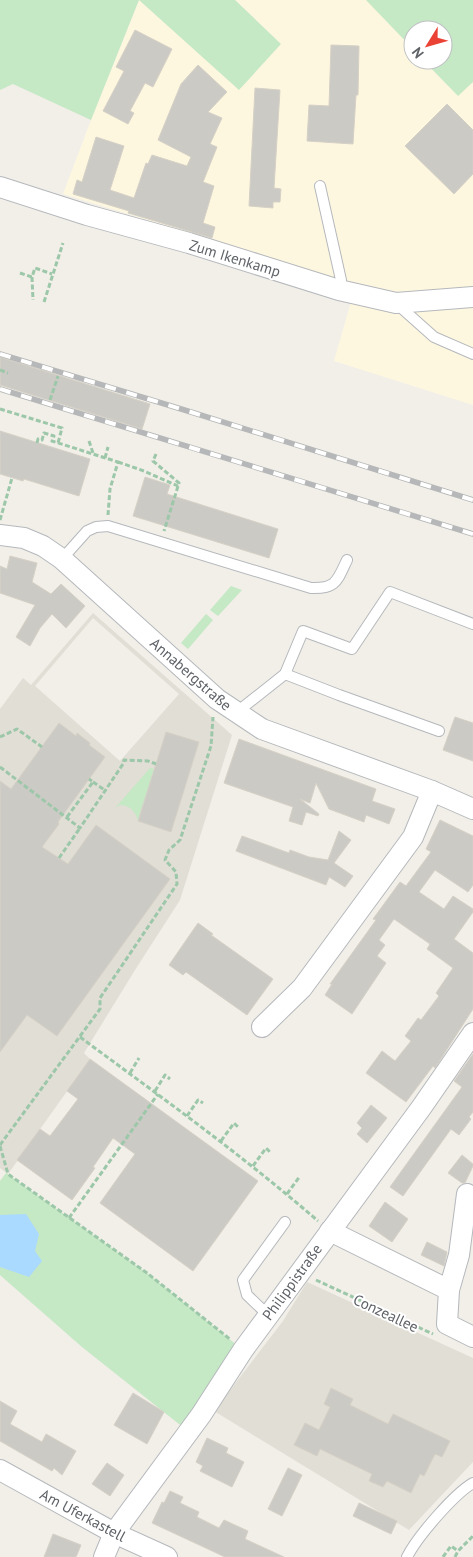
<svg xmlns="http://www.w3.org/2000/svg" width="473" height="1557" viewBox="0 0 473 1557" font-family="'PT Sans',sans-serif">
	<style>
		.commercial { fill: #fef7e0; fill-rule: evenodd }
		.education { fill: #e1ded6; fill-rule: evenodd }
		.green { fill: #c5e8c5 }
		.water { fill: #aadaff }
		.building { fill: #cccac5; stroke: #d6d1c6 }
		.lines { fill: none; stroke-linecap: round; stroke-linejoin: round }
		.service-casing { stroke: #b5b8bc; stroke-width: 12 }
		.minor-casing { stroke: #b5b8bc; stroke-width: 22 }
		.path { stroke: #9cc7a9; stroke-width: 3; stroke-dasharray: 5 2.5; stroke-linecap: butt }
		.service { stroke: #fff; stroke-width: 10 }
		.minor { stroke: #fff; stroke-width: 20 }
		.rail-casing { stroke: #b6b7b8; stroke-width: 5.5 }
		.rail { stroke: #fff; stroke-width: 4; stroke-dasharray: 11; stroke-linecap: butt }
		.labels { text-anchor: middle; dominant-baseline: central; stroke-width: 4; stroke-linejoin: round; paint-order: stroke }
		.street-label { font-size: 15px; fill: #5f6368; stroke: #fff }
	</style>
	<rect width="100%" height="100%" fill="#f1efe8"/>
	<path class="commercial" d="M139 0 281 44 235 0H473V405L334 361 356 284 63 194 91 120ZM413 30H443V60H413Z"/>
	<g class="education">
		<path d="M93 613 232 735 180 900 135 970 84 1053 90 1059 8 1174 0 1168V709L23 678 31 685ZM93 618 179 694 120 761 35 686Z"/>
		<polygon points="307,1282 473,1358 473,1462 409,1530 214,1411 283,1321"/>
	</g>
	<g class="green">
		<polygon points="0,0 235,0 281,44 239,90 139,0 91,120 13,84 0,90"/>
		<polygon points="366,0 473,0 473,82 458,96 423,60 443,60 443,30 413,30 413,49"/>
		<polygon points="231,586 242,590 218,616 210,610"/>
		<polygon points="206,614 213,620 188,649 181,643"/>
		<path d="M150 768 155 769 138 821C135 811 131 806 120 805L115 808Z"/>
		<polygon points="6,1173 147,1273 243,1350 189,1432 82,1347 0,1275 0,1181"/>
	</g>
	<polygon class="water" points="26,1214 39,1234 35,1251 42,1261 29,1277 0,1267 0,1215"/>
	<g class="building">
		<polygon points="135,30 172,49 153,87 145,83 130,111 134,113 128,124 103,111 124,71 116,67"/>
		<polygon points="331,45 359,46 358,95 356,95 353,144 307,141 309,105 329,106"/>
		<polygon points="198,65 227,92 208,112 222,118 210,144 217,147 203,182 214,186 203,223 215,227 212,238 128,213 129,211 73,194 77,180 82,182 96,137 124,146 110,190 134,198 146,163 148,164 152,155 187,166 191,157 158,140 181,84"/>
		<polygon points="255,88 280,90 274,188 281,189 280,202 273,202 273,208 249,206"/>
		<polygon points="447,104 473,130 473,174 454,194 405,146"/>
		<polygon points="0,357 150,404 142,429 0,385"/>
		<polygon points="0,431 90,459 79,496 24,479 23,481 0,474"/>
		<polygon points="145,477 170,485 167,494 278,529 269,558 133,516"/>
		<polygon points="10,556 37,563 32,582 51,594 61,584 85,606 66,628 52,614 40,628 30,646 16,637 35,605 0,593 0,566 7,569"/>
		<polygon points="455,717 473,723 473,761 443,750"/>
		<polygon points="59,723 76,736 77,733 90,743 89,745 105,757 58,822 59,824 42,847 68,864 96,825 170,879 57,1036 27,1015 0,1052 0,781 11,789"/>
		<polygon points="166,732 199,742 171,832 138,821"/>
		<polygon points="239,739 376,789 372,801 395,809 389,824 366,815 364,822 329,809 316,783 310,803 300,799 319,814 318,816 306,812 302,825 289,821 293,807 224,783"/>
		<polygon points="440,820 473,836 473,885 468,892 435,870 419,892 444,909 453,896 473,909 473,912 454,939 473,953 473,1009 435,1068 433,1066 406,1102 366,1073 382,1051 395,1061 411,1041 405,1036 418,1018 421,1020 439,996 436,993 453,968 427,949 430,944 394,919 379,940 385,945 377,956 386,963 352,1014 325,995 332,984 330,984 376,920 373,919 400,882 406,886 431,852 426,849"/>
		<polygon points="339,831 351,840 334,863 353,876 345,887 329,877 326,885 236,851 242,836 289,853 290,850 309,857 328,860"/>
		<polygon points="198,923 213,934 211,935 273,979 247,1015 186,972 183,975 169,965"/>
		<polygon points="473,1054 473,1112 469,1117 471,1119 459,1135 451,1129 403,1196 390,1187 462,1087 454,1081"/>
		<polygon points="90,1059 258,1181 193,1271 100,1203 135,1154 113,1138 93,1167 95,1168 72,1200 17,1160 40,1129 50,1136 78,1099 67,1091"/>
		<polygon points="371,1105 387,1118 367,1143 357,1134 362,1128 357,1123"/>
		<polygon points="462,1155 473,1164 473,1166 465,1183 462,1183 448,1173"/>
		<polygon points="385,1202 408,1219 392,1242 369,1226"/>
		<polygon points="427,1242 447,1252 444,1266 421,1255"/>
		<polygon points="331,1388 353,1399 350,1405 388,1424 393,1414 450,1441 442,1457 435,1454 424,1476 420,1474 411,1493 387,1481 383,1487 369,1481 372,1474 320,1449 317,1456 294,1445 305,1423 319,1430 330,1407 324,1404"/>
		<polygon points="133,1393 164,1412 147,1444 114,1425"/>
		<polygon points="0,1401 17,1411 10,1424 42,1442 46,1434 76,1451 62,1475 54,1468 52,1471 0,1441"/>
		<polygon points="207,1438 228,1448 226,1453 244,1462 232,1487 200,1471 203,1466 196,1462"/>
		<polygon points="107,1463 124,1475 110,1496 92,1484"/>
		<polygon points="288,1468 302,1475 282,1516 268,1509"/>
		<polygon points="170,1491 183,1497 180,1503 199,1512 197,1517 219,1528 224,1520 248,1531 245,1539 284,1557 225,1557 152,1523 162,1502 164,1503"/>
		<polygon points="359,1503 397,1521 391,1534 353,1516"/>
		<polygon points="53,1534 81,1545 76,1557 44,1557"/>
	</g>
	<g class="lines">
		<g class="service-casing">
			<g id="service">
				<polyline points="320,186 341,280 339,290"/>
				<polyline points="397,304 434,337 473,354"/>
				<path d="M62 559 87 531 96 527 108 526 311 588C336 589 337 581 347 560"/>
				<polyline points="285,674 339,695 439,731"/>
				<polyline points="237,712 285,674 303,631 352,649 390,592 473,624"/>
				<polyline points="268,1315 247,1295 243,1280 285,1222"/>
				<path d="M407 1557C417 1537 454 1494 473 1483"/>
			</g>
		</g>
		<g class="minor-casing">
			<g id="minor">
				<polyline points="0,187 87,215 189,243 339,290 396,303 473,297"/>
				<polyline points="0,535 24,538 43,546 62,559 217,699 262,729 432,791 473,809"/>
				<polyline points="262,1027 302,988 413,837 432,791"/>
				<polyline points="330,1231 449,1290 447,1324 473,1337"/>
				<polyline points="449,1290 459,1255 467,1194"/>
				<polyline points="0,1470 114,1533 167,1557"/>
				<polyline points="104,1557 114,1533 201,1415 243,1350 421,1108 473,1033"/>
			</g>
		</g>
		<g class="path">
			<polyline points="20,273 32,277 35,268 52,274"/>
			<polyline points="32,277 33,300"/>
			<polyline points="44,302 63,243"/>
			<polyline points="0,370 8,373"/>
			<polyline points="50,400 58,376"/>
			<polyline points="0,409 62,428 58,443"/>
			<polyline points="89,441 93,453"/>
			<polyline points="37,443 38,439 42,440 44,433 54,436 52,441 118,462 110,489 108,515"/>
			<polyline points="156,454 153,461 179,483 164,531"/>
			<polyline points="105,458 108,447"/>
			<polyline points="118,462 144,471 178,486"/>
			<polyline points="0,520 12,478"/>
			<polyline points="0,737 17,729 42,747"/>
			<polyline points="0,767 80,828 123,764 124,760 148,761 156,764"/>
			<polyline points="93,782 106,791"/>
			<polyline points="67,817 93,782 89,779"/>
			<polyline points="59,858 80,828"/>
			<path d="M80 1037C161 1097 242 1155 318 1221"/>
			<polyline points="130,1073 139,1058"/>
			<polyline points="155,1091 165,1075 170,1079"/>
			<polyline points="187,1116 198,1100 203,1103"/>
			<polyline points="221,1141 234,1123 238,1127"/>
			<polyline points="0,1145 100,1009 100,998 177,884 176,872 165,860 169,850 180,840 211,746 213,717"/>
			<polyline points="0,1146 8,1174 147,1273 231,1340"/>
			<polyline points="253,1166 266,1148 270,1152"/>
			<polyline points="287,1194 300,1176"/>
			<polyline points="69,1218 158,1094"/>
			<polyline points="316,1280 433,1334"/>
			<polyline points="443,1557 451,1546 458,1551"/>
			<polyline points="455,1557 458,1551 473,1536"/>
		</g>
		<use href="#service" class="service"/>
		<use href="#minor" class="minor"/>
		<g class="rail-casing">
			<g id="rail">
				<polyline points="0,354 191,412 473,500"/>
				<polyline points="0,389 473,534"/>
			</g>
		</g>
		<use href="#rail" class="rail"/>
	</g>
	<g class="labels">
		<g class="street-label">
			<text transform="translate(235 258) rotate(17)">Zum Ikenkamp</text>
			<text transform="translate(191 674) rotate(41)">Annabergstraße</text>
			<text transform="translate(292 1282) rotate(-54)">Philippistraße</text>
			<text transform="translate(386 1313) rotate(25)">Conzeallee</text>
			<text transform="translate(83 1515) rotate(28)">Am Uferkastell</text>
		</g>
	</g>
	<g transform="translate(428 45) rotate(233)"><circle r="24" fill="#ffffff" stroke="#bfc1c3"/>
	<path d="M0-4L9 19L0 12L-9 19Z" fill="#ea4335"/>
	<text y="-8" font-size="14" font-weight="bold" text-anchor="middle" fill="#5f6368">N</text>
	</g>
</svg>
